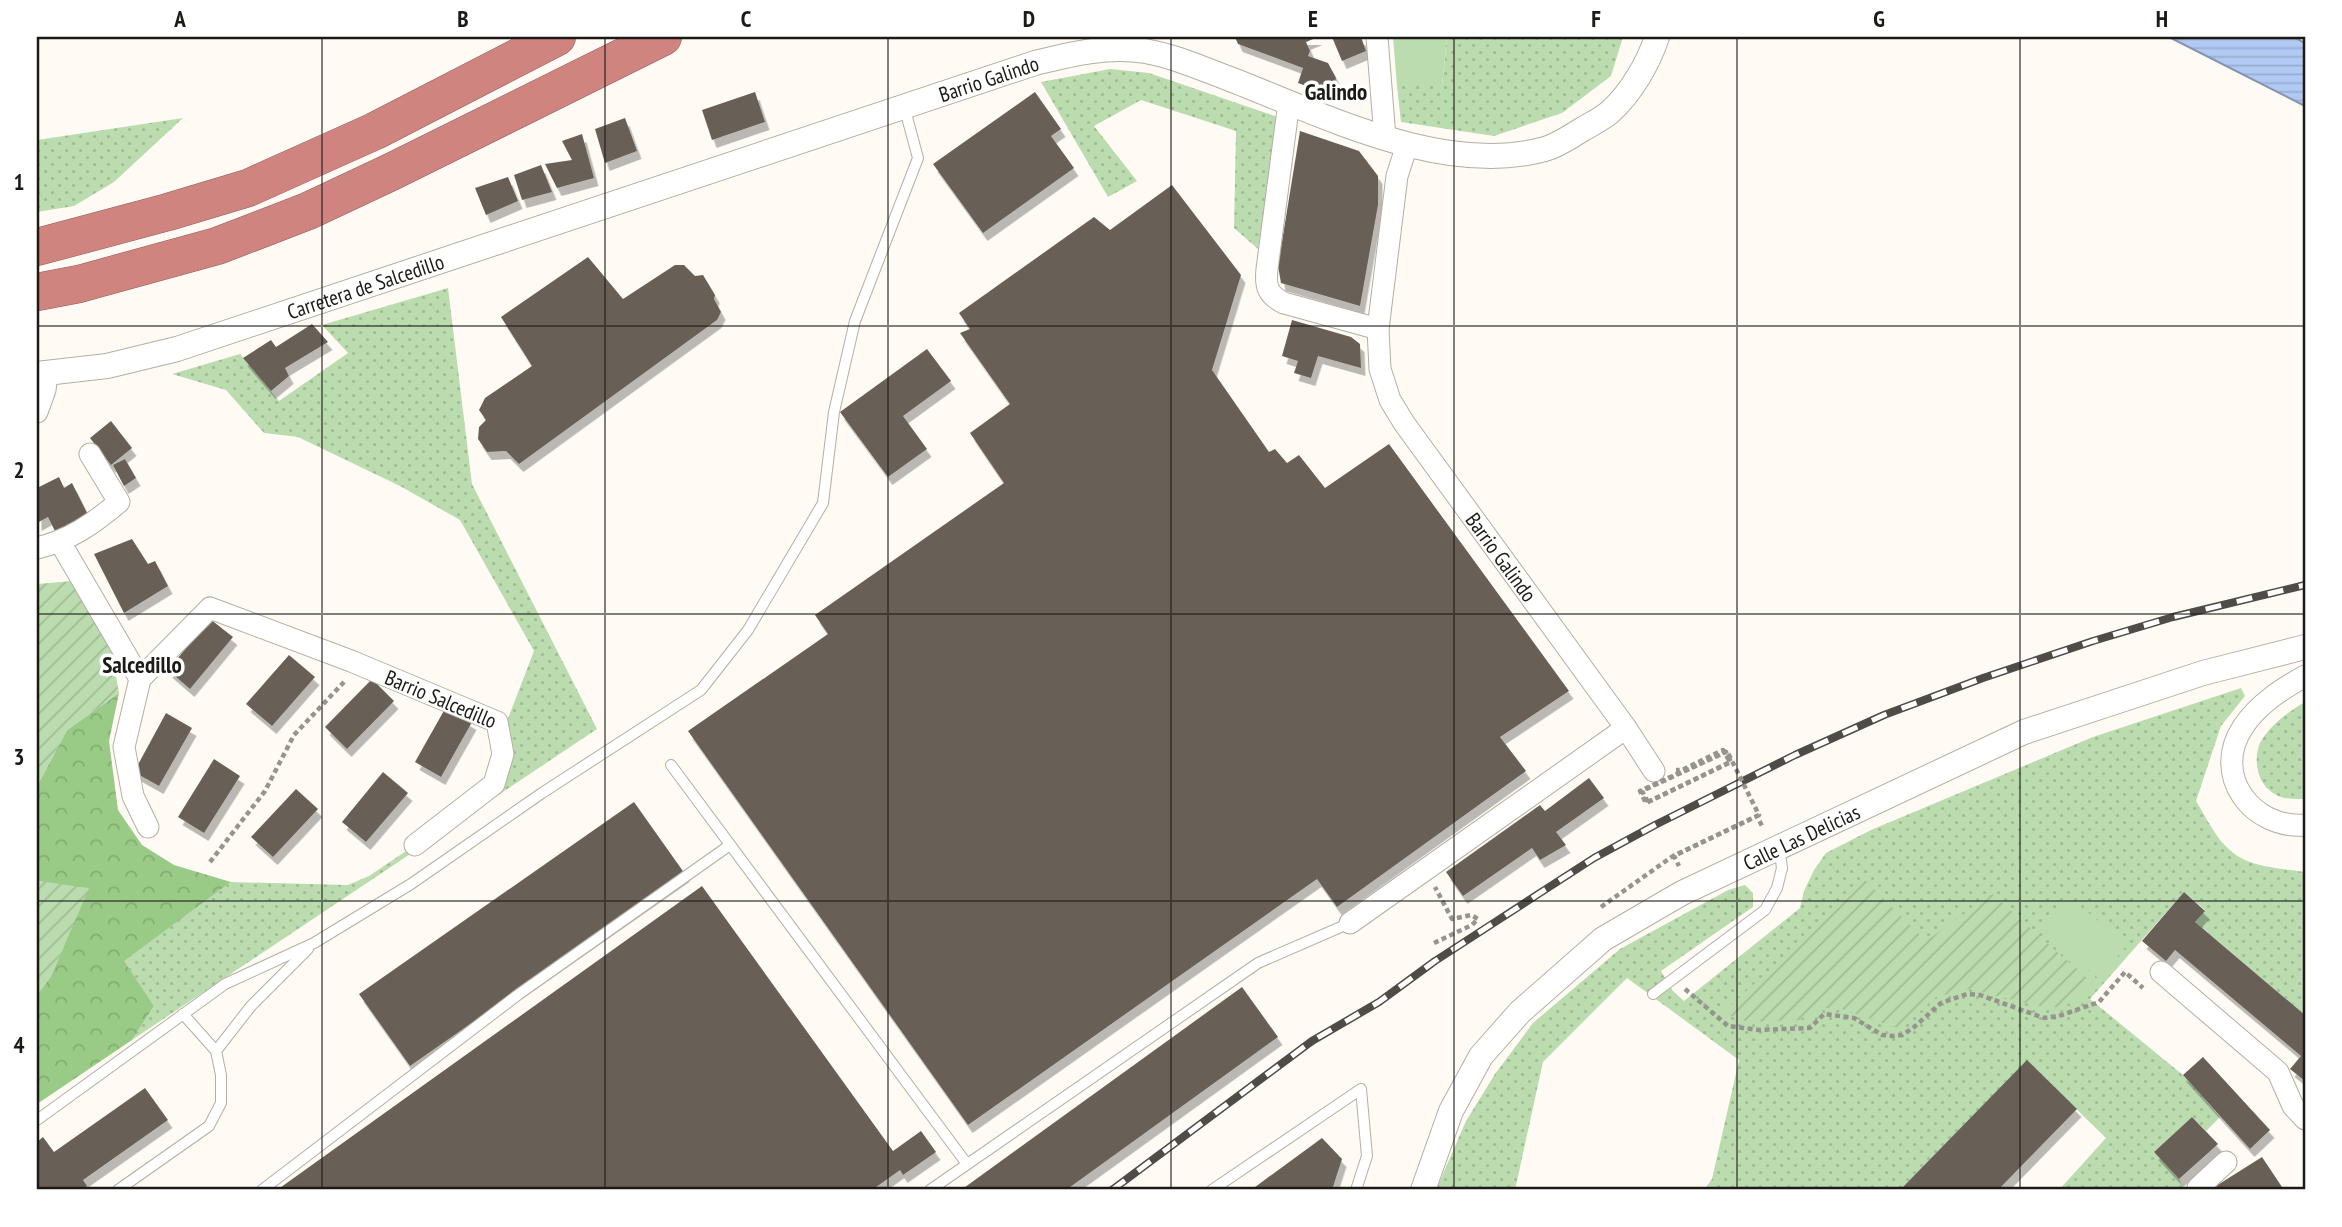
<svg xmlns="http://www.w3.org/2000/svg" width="2342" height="1227" viewBox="0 0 2342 1227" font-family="'PT Sans Narrow',sans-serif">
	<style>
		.grass { fill: url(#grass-dots) }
		.forest { fill: url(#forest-crowns) }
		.park { fill: #bbdcaf }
		.garden { fill: url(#garden-furrows) }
		.water { fill: url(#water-rules); stroke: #8595b1; stroke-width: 2 }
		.building { fill: #676157; filter: url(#shadow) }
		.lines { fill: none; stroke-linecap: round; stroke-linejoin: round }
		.service-casing { stroke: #b4afa4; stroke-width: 12 }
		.minor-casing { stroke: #b4afa4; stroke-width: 23 }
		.tertiary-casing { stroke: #b4afa4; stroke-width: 26 }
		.motorway-casing { stroke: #905f5b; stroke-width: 38 }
		.path { stroke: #97948e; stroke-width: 4.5; stroke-dasharray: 5 3.5; stroke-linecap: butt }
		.service { stroke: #fff; stroke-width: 10 }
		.minor { stroke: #fff; stroke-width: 21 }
		.tertiary { stroke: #fff; stroke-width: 24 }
		.motorway { stroke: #cf8480; stroke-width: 37 }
		.rail-casing { stroke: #4f4c47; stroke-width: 8 }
		.rail { stroke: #fff; stroke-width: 5; stroke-dasharray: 16; stroke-linecap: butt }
		.path-bridge { stroke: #97948e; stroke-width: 4.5; stroke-dasharray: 5 3.5; stroke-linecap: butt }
		.grid { fill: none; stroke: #1c1a16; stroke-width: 2; stroke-opacity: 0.55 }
		.labels { text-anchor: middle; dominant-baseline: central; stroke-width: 7; stroke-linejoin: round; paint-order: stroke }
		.street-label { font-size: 21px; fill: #1c1a16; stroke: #fff }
		.neighbourhood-label { font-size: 23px; font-weight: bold; fill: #1c1a16; stroke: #fff }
		.neatline { fill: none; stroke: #1c1a16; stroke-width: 2.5 }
		.grid-label { font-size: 23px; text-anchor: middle; font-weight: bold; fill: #1c1a16 }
	</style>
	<defs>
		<pattern id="grass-dots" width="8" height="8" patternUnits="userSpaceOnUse" patternTransform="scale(1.75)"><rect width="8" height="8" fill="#bbdcaf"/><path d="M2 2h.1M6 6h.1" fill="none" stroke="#a0bc96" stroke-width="1.8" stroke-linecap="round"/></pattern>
		<pattern id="forest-crowns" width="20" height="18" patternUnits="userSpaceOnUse" patternTransform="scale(1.75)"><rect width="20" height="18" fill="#99ca86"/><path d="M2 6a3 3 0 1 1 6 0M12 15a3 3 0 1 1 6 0" fill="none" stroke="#83ad73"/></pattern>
		<pattern id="garden-furrows" width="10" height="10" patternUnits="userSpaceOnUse" patternTransform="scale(1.75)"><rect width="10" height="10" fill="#bbdcaf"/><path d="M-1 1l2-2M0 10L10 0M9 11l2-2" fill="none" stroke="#a0bc96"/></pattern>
		<pattern id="water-rules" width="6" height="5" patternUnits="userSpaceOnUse" patternTransform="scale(1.75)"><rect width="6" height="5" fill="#b2caf3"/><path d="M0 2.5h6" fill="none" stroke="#98add0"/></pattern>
		<filter id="shadow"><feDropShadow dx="4.5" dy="8" stdDeviation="0" flood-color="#0004"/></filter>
	</defs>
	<rect width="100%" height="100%" fill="#fffbf4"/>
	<g class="grass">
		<polygon points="1447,37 1623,37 1611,76 1562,113 1494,136 1401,122 1397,86 1442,86"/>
		<polygon points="1110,69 1149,73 1278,117 1258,249 1234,228 1236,131 1141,100 1094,126 1137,181 1108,197 1041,82"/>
		<polygon points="183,118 114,182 74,206 37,212 37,140"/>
		<polygon points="448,288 472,484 597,729 132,1040 154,1006 123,961 231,882 348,885 369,876 501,787 507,721 534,651 460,520 400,486 298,437 264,433 226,390 172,374 240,354 279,401 348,353 322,325"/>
		<path d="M2241 688 2245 696 2221 726 2196 801C2206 817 2216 839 2231 851 2250 868 2281 868 2305 872V1015L2195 922 2205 910 2184 892 2090 999 2183 1075 2220 1117 2206 1131 2192 1117 2154 1152 2179 1179 2185 1190H2059L2106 1138 2027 1061 1900 1190H1704L1712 1179 1739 1060 1627 978 1543 1062 1515 1190H1436L1466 1121 1495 1074 1533 1023 1620 949 1728 890 1745 885 1753 893V907L1661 971 1673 991 1684 1001 1800 908 1804 891 1814 870 1826 853 1871 830 2093 737Z"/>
		<path d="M2305 702V799C2294 799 2282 800 2273 793 2257 783 2253 759 2260 743 2269 726 2289 711 2305 702Z"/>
	</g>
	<polygon class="forest" points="119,693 109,741 118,810 142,845 174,865 231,882 124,961 154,1006 132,1040 37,1104 37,995 51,976 88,889 37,881 37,786 67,730"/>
	<g class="park">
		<polygon points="1393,37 1447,37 1442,86 1397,86"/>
		<polygon points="2067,895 2127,945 2099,979 2039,928"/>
	</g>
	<g class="garden">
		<polygon points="72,581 111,649 119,693 67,730 37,786 37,584"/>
		<polygon points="1862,877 1926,941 1992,894 2092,983 2079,998 2061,1008 2030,1004 1969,989 1936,997 1900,1029 1836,1007 1817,1009 1799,1020 1748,1022 1722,1013 1795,947"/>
		<polygon points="37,881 89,888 51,976 37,995"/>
	</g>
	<polygon class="water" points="2169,37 2294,37 2305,43 2305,106"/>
	<g class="building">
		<polygon points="1235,37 1318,37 1306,42 1310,51 1308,56 1328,63 1336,78 1331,95 1298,83 1303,68 1238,44"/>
		<polygon points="1332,37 1361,37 1366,51 1342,61"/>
		<polygon points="755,92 765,122 712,140 702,110"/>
		<polygon points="1035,92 1061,129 1051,136 1074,168 983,233 933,164"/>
		<polygon points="625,118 637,151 605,163 595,129"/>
		<polygon points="1300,131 1359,151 1378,176 1378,205 1360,306 1281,283 1278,266"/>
		<polygon points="582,134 594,178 557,188 545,164 572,160 562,141"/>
		<polygon points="541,165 552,192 522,200 514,175"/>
		<polygon points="508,177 518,201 486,215 475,188"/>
		<polygon points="1172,185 1241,275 1212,370 1269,452 1275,449 1287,463 1299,455 1325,488 1389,444 1569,691 1500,737 1526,771 1337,907 1317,879 968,1125 688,731 828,634 815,615 1004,483 970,433 1010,404 960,333 970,329 959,313 1094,217 1110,230"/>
		<polygon points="588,257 623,299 675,265 684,265 695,276 703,275 715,295 714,299 721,312 717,320 519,464 506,451 487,452 478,439 479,427 486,420 479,410 485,398 532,366 501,317"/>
		<polygon points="1292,320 1351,337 1360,344 1361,368 1318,356 1311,378 1294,373 1298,361 1282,356"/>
		<polygon points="312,324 328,342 285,368 289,376 271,391 243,358 271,340 276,347"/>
		<polygon points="927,349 951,381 903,416 927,449 888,477 840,412"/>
		<polygon points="111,421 132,448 111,465 90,438"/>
		<polygon points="125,459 136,478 124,486 113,465"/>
		<polygon points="59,477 64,488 72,483 89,517 56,533 48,517 37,523 37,488"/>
		<polygon points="132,539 148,564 155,561 168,586 124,613 94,554"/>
		<polygon points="210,619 233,637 190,689 168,670"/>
		<polygon points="289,655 315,677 272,726 246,704"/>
		<polygon points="372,679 394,701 347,749 325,727"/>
		<polygon points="446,707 472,722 441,777 415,762"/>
		<polygon points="166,713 192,728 159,786 134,772"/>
		<polygon points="214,759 240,776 204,833 178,817"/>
		<polygon points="383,772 408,793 366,842 342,822"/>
		<polygon points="1589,778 1604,798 1556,832 1566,845 1540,860 1532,848 1463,896 1446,872 1540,805 1545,811"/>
		<polygon points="296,789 318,809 273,857 251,837"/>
		<polygon points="634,802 685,874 410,1066 359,994"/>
		<polygon points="702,886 893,1151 921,1131 936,1152 903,1175 900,1170 872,1190 277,1190"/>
		<polygon points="2184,892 2205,911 2195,922 2305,1015 2305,1081 2290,1069 2301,1056 2175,950 2166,961 2142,941"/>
		<polygon points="1242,987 1278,1037 1066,1190 961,1190"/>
		<polygon points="2203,1057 2270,1130 2250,1149 2183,1075"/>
		<polygon points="2027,1060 2077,1109 1998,1190 1900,1190"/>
		<polygon points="145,1088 168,1120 83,1180 87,1186 81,1190 37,1190 37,1142 43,1137 54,1152"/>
		<polygon points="2192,1117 2218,1144 2179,1179 2154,1152"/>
		<polygon points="1322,1138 1342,1159 1332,1190 1251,1190"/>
		<polygon points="2262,1157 2284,1190 2218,1190 2216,1186"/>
	</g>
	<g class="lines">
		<g class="service-casing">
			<g id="service">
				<polyline points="671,765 967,1164"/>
				<polyline points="1653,994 1765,910 1777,888 1782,868 1779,847"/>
				<polyline points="216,1051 251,1006 308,949"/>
				<polyline points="37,1120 225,984 314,943 411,884 542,793 701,690 748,630 823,503 834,412 855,321 918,158 904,106"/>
				<polyline points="118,1190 209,1126 221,1103 221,1075 216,1051 183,1014"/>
				<polyline points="262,1190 519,994 730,845"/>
				<polyline points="930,1190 1258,963 1350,923"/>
				<polyline points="1212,1190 1361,1089 1367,1156 1356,1190"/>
			</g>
		</g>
		<g class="minor-casing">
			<g id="minor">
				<polyline points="1377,37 1385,138"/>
				<path d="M1289 102 1267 269C1265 287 1268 295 1284 303L1378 329"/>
				<path id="s1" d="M1407 145 1397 176 1378 329 1380 369 1390 400 1404 423 1626 728 1654 771"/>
				<polyline points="37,412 45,390 47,374"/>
				<polyline points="60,542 140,679"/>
				<path d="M37 548C70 540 93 524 119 502L90 454"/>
				<path d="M2305 676C2282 689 2258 704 2243 727 2211 775 2252 829 2305 825"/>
				<path id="s2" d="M148 827 133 796 124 747 140 679 210 608 351 661 497 722 503 754 494 784 415 845"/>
				<polyline points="1350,923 1626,728"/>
				<polyline points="2161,972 2278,1072 2293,1106 2305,1119"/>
				<polyline points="2200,1190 2198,1188 2226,1162"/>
			</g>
		</g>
		<g class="tertiary-casing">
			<g id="tertiary">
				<path id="s3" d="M37 374 107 366 177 349 1035 63C1072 54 1107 45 1145 51 1174 56 1203 69 1230 79 1323 115 1445 177 1545 149 1559 145 1571 136 1583 129 1591 124 1602 119 1610 112 1631 93 1648 64 1657 37"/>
				<path id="s4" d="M1423 1190 1451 1111 1481 1056 1520 1012 1603 939 1682 893 2024 732 2203 673 2305 647"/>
			</g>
		</g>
		<g class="motorway-casing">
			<g id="motorway">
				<polyline points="37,247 168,212 248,188 375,131 557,37"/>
				<polyline points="37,292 79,284 217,246 308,211 391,172 663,37"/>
			</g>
		</g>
		<g class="path">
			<polyline points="1648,802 1730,762 1723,750 1682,770 1676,770"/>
			<polyline points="210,862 265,791 294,735 344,682"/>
			<polyline points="1601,907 1673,856 1757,816 1762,826 1760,827"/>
			<polyline points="1434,943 1472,925 1478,919 1471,915 1452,919 1435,887"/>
			<polyline points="1685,989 1728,1026 1759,1030 1810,1028 1824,1014 1854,1018 1882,1035 1893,1036 1902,1035 1913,1028 1941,1003 1967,994 1980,995 2044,1018 2059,1016 2099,1002 2125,972 2143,988"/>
		</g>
		<use href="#service" class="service"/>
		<use href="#minor" class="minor"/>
		<use href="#tertiary" class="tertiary"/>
		<use href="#motorway" class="motorway"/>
		<g class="rail-casing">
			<polyline id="rail" points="1112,1190 1312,1041 1379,1002 1435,961 1594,858 1655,825 1795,755 1884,715 1983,678 2093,641 2173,617 2305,585"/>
		</g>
		<use href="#rail" class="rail"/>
		<polyline class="path-bridge" points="1648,802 1642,791 1726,752 1731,762 1646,803 1640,791 1727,751 1759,815 1674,856 1679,866"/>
	</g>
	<path class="grid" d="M322 37V1190M605 37V1190M888 37V1190M1171 37V1190M1454 37V1190M1737 37V1190M2020 37V1190M37 326H2305M37 614H2305M37 901H2305"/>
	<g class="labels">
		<g class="street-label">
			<text stroke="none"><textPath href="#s3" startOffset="998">Barrio Galindo</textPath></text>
			<text stroke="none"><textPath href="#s3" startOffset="341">Carretera de Salcedillo</textPath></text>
			<text stroke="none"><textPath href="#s1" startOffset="452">Barrio Galindo</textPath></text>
			<text stroke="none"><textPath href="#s2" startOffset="502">Barrio Salcedillo</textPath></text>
			<text stroke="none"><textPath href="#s4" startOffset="539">Calle Las Delicias</textPath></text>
		</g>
		<g class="neighbourhood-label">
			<text x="1336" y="91">Galindo</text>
			<text x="142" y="664">Salcedillo</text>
		</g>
	</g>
	<rect width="2342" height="1227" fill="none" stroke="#ffffff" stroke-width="77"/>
	<rect x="38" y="38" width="2266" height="1150" class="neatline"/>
	<g class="grid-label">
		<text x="180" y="27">A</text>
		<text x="463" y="27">B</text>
		<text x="746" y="27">C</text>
		<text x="1029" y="27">D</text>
		<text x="1313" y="27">E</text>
		<text x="1596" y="27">F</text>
		<text x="1879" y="27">G</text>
		<text x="2162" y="27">H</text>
		<text x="19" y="190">1</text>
		<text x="19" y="478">2</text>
		<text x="19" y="765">3</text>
		<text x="19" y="1053">4</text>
	</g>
</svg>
